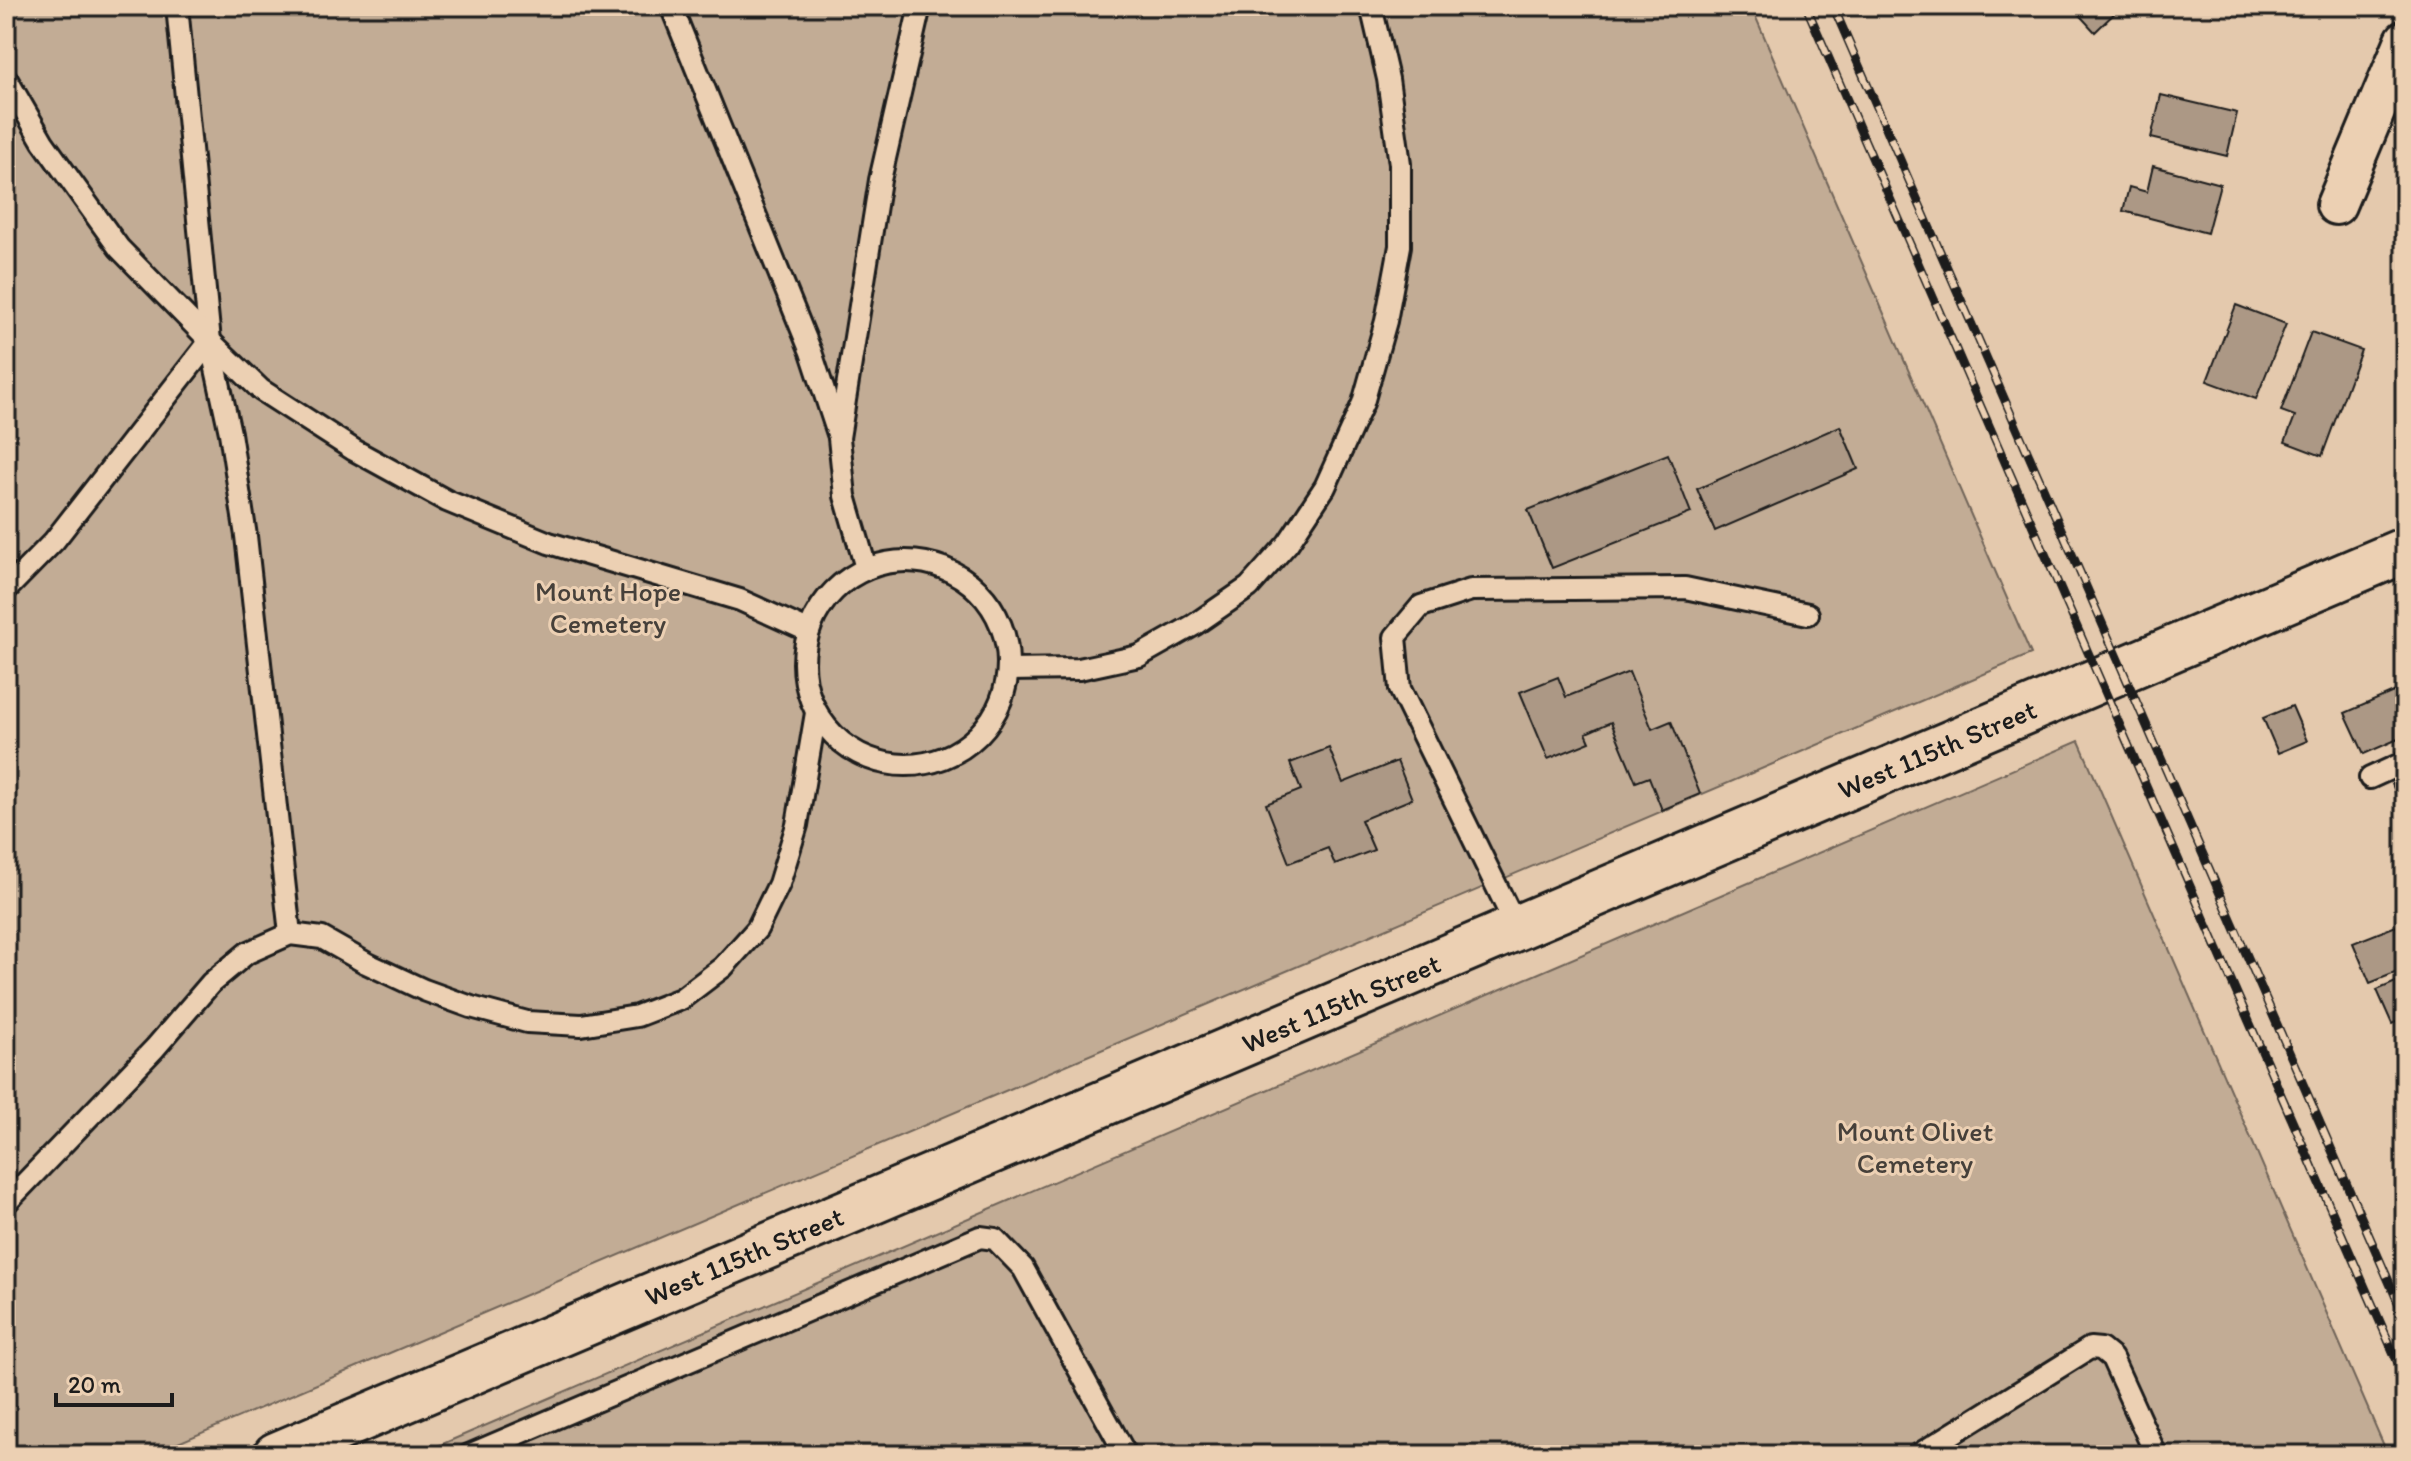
<svg xmlns="http://www.w3.org/2000/svg" width="2411" height="1461" viewBox="0 0 2411 1461" font-family="Itim,sans-serif">
	<style>
		.green { fill: #c2ac95; stroke: #6f6458; stroke-width: 2 }
		.building { fill: #ac9885; stroke: #1c1c1c; stroke-width: 2 }
		.lines { fill: none; stroke-linecap: round; stroke-linejoin: round }
		.lane-casing { stroke: #1c1c1c; stroke-width: 26 }
		.street-casing { stroke: #1c1c1c; stroke-width: 44 }
		.secondary-casing { stroke: #1c1c1c; stroke-width: 50 }
		.lane { stroke: #ecd0b3; stroke-width: 20 }
		.street { stroke: #ecd0b3; stroke-width: 38 }
		.secondary { stroke: #ecd0b3; stroke-width: 44 }
		.rail-casing { stroke: #1c1c1c; stroke-width: 9 }
		.rail { stroke: #ecd0b3; stroke-width: 6; stroke-dasharray: 18; stroke-linecap: butt }
		.labels { text-anchor: middle; dominant-baseline: central; stroke-width: 6; stroke-linejoin: round; paint-order: stroke }
		.park-label { font-size: 28px; fill: #46403a; stroke: #ecd0b3 }
		.street-label { font-size: 28px; fill: #1c1c1c; stroke: #ecd0b3 }
	</style>
	<rect width="100%" height="100%" fill="#e4c9ad"/>
	<filter id="ink" filterUnits="userSpaceOnUse"><feTurbulence type="fractalNoise" baseFrequency=".0125" numOctaves="2"/><feDisplacementMap in="SourceGraphic" scale="16" xChannelSelector="R" yChannelSelector="G"/><feConvolveMatrix kernelMatrix="1 2 1 2 8 2 1 2 1" color-interpolation-filters="sRGB"/></filter>
	<g filter="url(#ink)">
		<g class="green">
			<polygon points="6,6 1751,6 2031,654 150,1455 6,1455"/>
			<polygon points="2079,741 2388,1455 417,1455"/>
		</g>
		<g class="building">
			<polygon points="2071,6 2122,6 2095,32"/>
			<polygon points="2145,6 2162,6 2153,15"/>
			<polygon points="2161,95 2237,113 2227,156 2151,138"/>
			<polygon points="2153,166 2220,184 2207,233 2123,211 2129,187 2147,192"/>
			<polygon points="2236,305 2286,324 2256,399 2207,381"/>
			<polygon points="2311,332 2361,350 2322,456 2285,442 2295,416 2281,411"/>
			<polygon points="1840,426 1858,469 1715,531 1697,489"/>
			<polygon points="1668,454 1691,513 1552,568 1528,510"/>
			<polygon points="1629,672 1652,729 1671,721 1700,794 1662,810 1649,777 1636,782 1611,722 1586,733 1590,742 1548,759 1520,692 1558,677 1566,697"/>
			<polygon points="2398,690 2403,701 2405,701 2405,736 2364,754 2345,713"/>
			<polygon points="2292,706 2307,741 2278,753 2263,718"/>
			<polygon points="1329,748 1343,783 1397,761 1412,799 1361,820 1374,850 1335,865 1328,848 1289,863 1266,804 1301,790 1290,763"/>
			<polygon points="2405,778 2405,815 2392,784"/>
			<polygon points="2396,926 2405,948 2405,969 2370,983 2353,943"/>
			<polygon points="2405,978 2405,1018 2392,1024 2377,990"/>
		</g>
		<g class="lines">
			<g class="lane-casing">
				<g id="lane">
					<polyline points="177,6 210,341 230,433 246,536 290,934"/>
					<polyline points="671,6 811,352 838,434"/>
					<polyline points="6,78 43,142 119,248 210,341 261,390 354,450 447,501 549,543 740,600 808,631"/>
					<circle cx="906" cy="663" r="102"/>
					<polyline points="866,568 845,496 839,438 880,180 920,6"/>
					<polyline points="6,590 54,541 210,341"/>
					<polyline points="1008,670 1079,669 1139,656 1194,625 1249,587 1288,543 1325,487 1363,403 1386,321 1400,246 1400,164 1388,79 1371,6"/>
					<polyline points="2370,778 2405,762"/>
					<polyline points="1517,928 1400,689 1395,637 1421,606 1471,590 1685,588 1808,614"/>
					<polyline points="6,1203 155,1048 211,983 247,953 290,934 322,938 366,963 424,990 471,1007 527,1022 581,1025 637,1016 681,999 723,967 757,929 779,884 797,825 816,713"/>
					<polyline points="469,1455 980,1237 995,1239 1023,1268 1126,1455"/>
					<polyline points="1918,1455 2090,1348 2101,1349 2112,1358 2156,1455"/>
				</g>
			</g>
			<g class="street-casing">
				<polyline id="street" points="2336,205 2405,40"/>
			</g>
			<g class="secondary-casing">
				<polyline id="secondary" points="276,1455 2405,550"/>
			</g>
			<use href="#lane" class="lane"/>
			<use href="#street" class="street"/>
			<use href="#secondary" class="secondary"/>
			<g class="rail-casing">
				<g id="rail">
					<polyline points="1806,6 2405,1379"/>
					<polyline points="1833,6 2405,1318"/>
				</g>
			</g>
			<use href="#rail" class="rail"/>
		</g>
	</g>
	<g class="labels">
		<g class="park-label">
			<text x="608" y="591">Mount Hope<tspan x="608" dy="32">Cemetery</tspan></text>
			<text x="1915" y="1131">Mount Olivet<tspan x="1915" dy="32">Cemetery</tspan></text>
		</g>
		<g class="street-label">
			<text transform="translate(1937 749) rotate(-23)">West 115th Street</text>
			<text transform="translate(1341 1003) rotate(-23)">West 115th Street</text>
			<text transform="translate(744 1256) rotate(-23)">West 115th Street</text>
		</g>
	</g>
	<rect width="2411" height="1461" fill="none" stroke="#ecd0b3" stroke-width="32"/>
	<rect x="16" y="16" width="2379" height="1429" fill="none" stroke="#1c1c1c" stroke-width="3" filter="url(#ink)"/>
	<path d="M56 1393v12h116v-12" fill="none" stroke="#1c1c1c" stroke-width="4"/>
	<text x="68" y="1393" font-size="24" fill="#1c1c1c" stroke="#ecd0b3" stroke-width="6" paint-order="stroke">20 m</text>
</svg>
